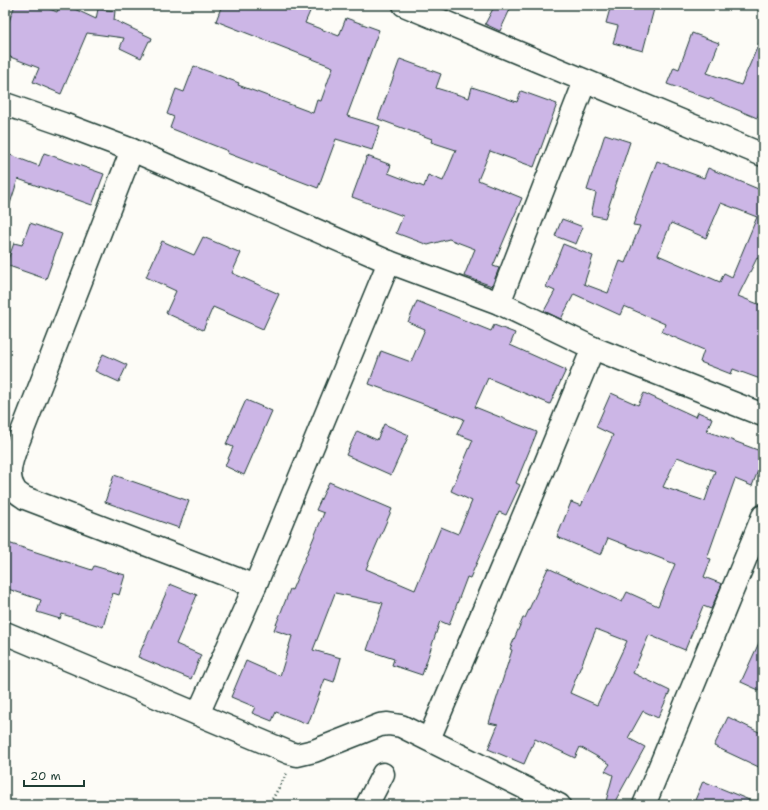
<svg xmlns="http://www.w3.org/2000/svg" width="768" height="810" viewBox="0 0 768 810" font-family="'Shantell Sans',sans-serif">
	<style>
		.building { fill: #ccb6e6; stroke: #1f3d34; fill-rule: evenodd }
		.lines { fill: none; stroke-linecap: round; stroke-linejoin: round }
		.minor-casing { stroke: #1f3d34; stroke-width: 25 }
		.path { stroke: #1f3d34; stroke-width: 2.5; stroke-dasharray: 1 3; stroke-linecap: butt }
		.minor { stroke: #fdfcf7; stroke-width: 22 }
	</style>
	<rect width="100%" height="100%" fill="#fdfcf7"/>
	<filter id="ink" filterUnits="userSpaceOnUse"><feTurbulence type="fractalNoise" baseFrequency=".025" numOctaves="2"/><feDisplacementMap in="SourceGraphic" scale="8" xChannelSelector="R" yChannelSelector="G"/><feConvolveMatrix kernelMatrix="1 2 1 2 8 2 1 2 1" color-interpolation-filters="sRGB"/></filter>
	<g filter="url(#ink)">
		<g class="building">
			<polygon points="15,5 40,5 57,12 60,5 66,5 96,19 98,9 115,11 114,20 152,38 151,41 149,41 141,58 120,48 124,38 87,33 61,94 33,82 39,68 5,55 5,32"/>
			<polygon points="222,5 299,5 311,9 305,23 339,36 346,18 379,30 347,116 380,126 372,150 336,139 318,188 227,153 228,151 170,128 174,117 167,114 176,89 184,92 194,66 239,83 238,85 313,113 317,100 321,101 333,67 216,21"/>
			<polygon points="495,5 512,5 500,31 485,24"/>
			<polygon points="611,5 655,5 643,51 613,43 618,26 606,23"/>
			<polygon points="692,33 719,43 707,73 741,85 763,34 763,104 757,118 709,98 709,99 667,84 674,67 679,69"/>
			<polygon points="400,59 441,74 436,88 469,98 472,87 517,102 521,91 557,104 534,167 490,151 478,180 522,198 493,266 499,268 492,286 464,276 475,249 449,239 428,245 396,233 403,216 352,197 367,156 391,165 388,173 424,187 428,175 443,181 456,150 431,142 432,139 378,119"/>
			<polygon points="605,134 630,142 605,218 591,215 596,193 587,190"/>
			<polygon points="5,153 39,166 44,153 104,174 92,205 18,179 9,207 5,207"/>
			<path d="M657 161 704 178 708 168 763 191V260L757 258 738 296 763 306V380L733 369 731 374 700 362 704 350 662 332 665 324 624 306 620 315 574 294 561 319 544 311 555 291 546 287 563 244 593 256 584 284 608 293 620 261 625 263 640 226 633 225ZM721 203 757 217 732 277 724 273 720 282 658 255 671 223 706 238Z"/>
			<polygon points="562,219 583,227 576,244 555,236"/>
			<polygon points="30,223 62,234 46,279 6,265 14,243 22,245"/>
			<polygon points="203,237 241,253 232,273 279,294 263,329 213,307 203,330 166,313 176,291 146,277 162,241 194,255"/>
			<polygon points="417,301 491,331 494,325 515,333 510,345 566,370 550,404 488,378 475,407 537,432 516,483 520,485 506,515 499,512 470,578 467,577 449,625 440,621 422,675 392,665 394,659 367,650 383,603 335,593 313,650 341,658 334,682 325,679 308,724 276,712 272,721 252,713 255,707 231,697 246,661 280,676 292,636 274,630 290,589 292,590 324,513 316,510 329,482 392,509 366,569 415,590 441,527 458,534 472,501 451,491 473,440 457,434 464,419 369,384 381,351 411,362 425,329 408,322"/>
			<polygon points="103,354 127,365 119,382 95,371"/>
			<path d="M611 393 638 405 644 393 696 417 698 412 712 418 707 431 763 452V458L752 486 735 479 707 558 711 559 704 577 722 584 711 609 703 606 685 650 649 635 633 673 670 691 658 718 643 711 628 738 645 747 613 805H605L613 775 605 771 610 764 580 747 575 758 535 739 524 764 488 749 498 725 489 723 512 650 510 649 523 618H525L548 568 622 602 627 592 658 606 675 564 608 538 601 555 557 537 571 502 581 506 613 435 596 427ZM677 457 715 471 705 501 663 487ZM596 629 627 641 597 705 570 693Z"/>
			<polygon points="246,400 272,411 244,475 225,466 233,447 226,444"/>
			<polygon points="384,424 409,435 391,475 346,455 357,431 377,440"/>
			<polygon points="114,475 189,501 179,528 105,502"/>
			<polygon points="5,542 92,570 94,566 125,575 119,595 113,593 103,627 62,614 60,619 37,612 41,600 5,588"/>
			<polygon points="170,584 197,595 176,644 201,655 191,679 138,657"/>
			<polygon points="763,634 763,692 741,682"/>
			<polygon points="728,717 763,734 763,769 714,746"/>
			<polygon points="703,781 759,804 759,805 693,805"/>
		</g>
		<g class="lines">
			<g class="minor-casing">
				<g id="minor">
					<polyline points="404,5 763,155"/>
					<polyline points="5,104 63,124 132,150 389,262 499,303 593,348 763,415"/>
					<path d="M132 150 17 445C12 459 5 476 15 490 17 493 22 496 25 498L255 586"/>
					<polyline points="499,303 585,81"/>
					<polyline points="5,633 290,753 297,755 314,751 380,725 388,724 401,726 559,805"/>
					<polyline points="198,714 255,586 389,262"/>
					<polyline points="429,739 532,496 593,348"/>
					<polyline points="367,805 383,774"/>
					<polyline points="644,805 763,516"/>
				</g>
			</g>
			<polyline class="path" points="267,805 273,798 287,773"/>
			<use href="#minor" class="minor"/>
		</g>
	</g>
	<rect width="768" height="810" fill="none" stroke="#fdfcf7" stroke-width="20"/>
	<rect x="10" y="10" width="748" height="790" fill="none" stroke="#1f3d34" stroke-width="1.5" filter="url(#ink)"/>
	<path d="M24 780v6h60v-6" fill="none" stroke="#1f3d34" stroke-width="2"/>
	<text x="30" y="780" font-size="12" fill="#1f3d34" stroke="#fdfcf7" stroke-width="3" paint-order="stroke">20 m</text>
</svg>
